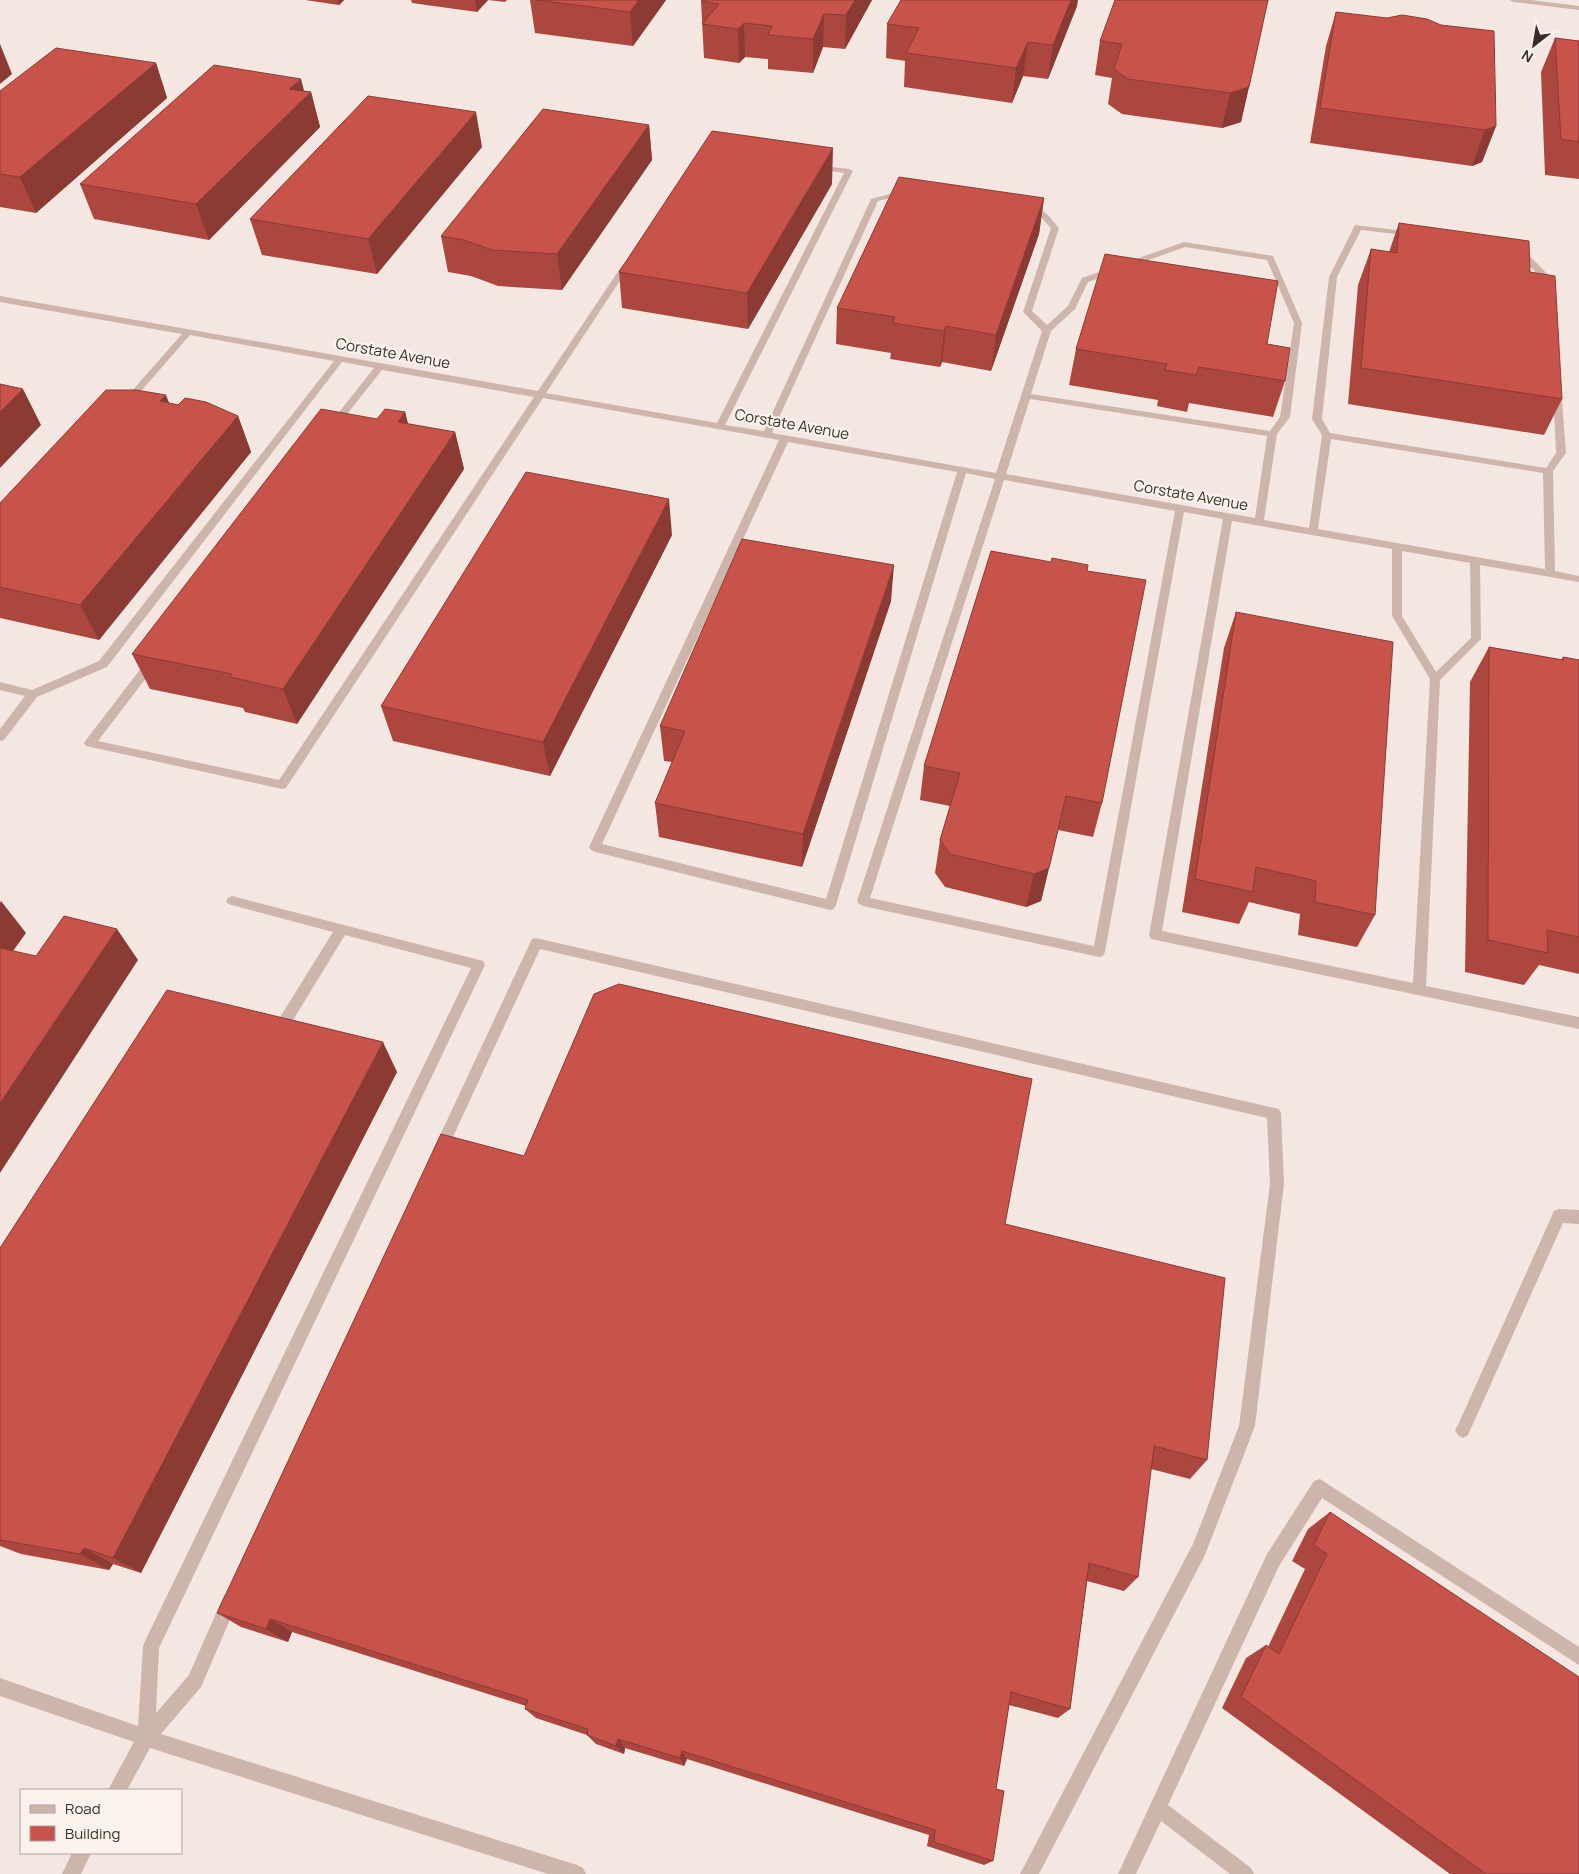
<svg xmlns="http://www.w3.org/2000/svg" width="1579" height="1874" viewBox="0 0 1579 1874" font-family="Manrope,sans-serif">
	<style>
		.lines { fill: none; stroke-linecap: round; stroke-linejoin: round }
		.minor { fill: #cdb5ac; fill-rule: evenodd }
		.wall { fill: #ac4740 }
		.shaded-wall { fill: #8c3a34 }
		.building { fill: #c8534b; stroke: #8c3a34 }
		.labels { text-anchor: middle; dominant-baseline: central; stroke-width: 4.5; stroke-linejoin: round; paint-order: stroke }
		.far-street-label { font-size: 15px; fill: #3b2d2b; stroke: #fbf2ee }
	</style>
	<rect width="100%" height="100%" fill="#f4e7e1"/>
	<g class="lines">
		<g class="minor">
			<polygon points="1510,0 1530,0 1579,6 1579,10 1513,2"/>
			<path d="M814 165 849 169 853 171 725 425 764 431 871 199 906 190H909V194L878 201 772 433 996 473 1042 331 1023 312 1051 228 1035 211 1024 209V205C1041 204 1049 216 1059 228L1032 311 1047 325 1068 306 1082 278 1184 242 1273 256 1302 323 1290 417 1277 434 1264 520 1309 528 1322 435 1312 419 1329 277 1355 225 1412 232 1416 234 1412 236 1361 230 1337 277 1322 419 1330 433 1546 468 1556 453 1553 390 1558 387 1561 388 1566 453 1553 471 1555 571 1579 576V582L1480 565 1481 639 1440 680 1426 986 1579 1017V1029L1151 939 1149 935 1223 519 1184 512 1105 952 1103 956 1099 957 863 906 859 904 857 901 995 479 966 473 836 905 834 909 830 910 595 852 591 850 589 847 779 440 543 398 286 788 282 789 86 746 84 743 86 740 148 659 152 658 157 662 156 665 98 741 279 780 534 397 382 370 336 428 333 429 328 426 374 368 342 362 107 667 37 697 4 740 0 741V729L25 696 0 690V682L32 690 99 661 334 361 190 335 129 405 126 406 121 403 123 401 182 334 0 302V296L538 391 623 264 627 261 631 264 546 393 717 423 844 173 817 169 813 167ZM1185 247 1267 260 1294 323 1280 417 1270 431 1031 394 1051 331 1075 309 1088 282ZM1030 399 1267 436 1255 518 1006 474ZM1331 439 1543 473 1545 569 1318 529ZM788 442 957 472 826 899 602 844ZM1004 480 1175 511 1094 946 870 898ZM1232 521 1392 549V616L1430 679 1413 983 1162 931ZM1402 551 1470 563 1471 638 1436 672 1402 616Z"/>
			<polygon points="1516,248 1522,248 1556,283 1556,287 1550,287 1516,252"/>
			<polygon points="232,896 479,960 483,961 485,965 159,1648 156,1713 189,1675 224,1595 230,1593 236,1595 238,1601 201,1687 161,1734 577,1865 583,1868 586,1874 548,1874 150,1748 127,1790 108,1790 134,1742 0,1696 0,1678 138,1726 143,1647 145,1641 471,968 345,935 287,1030 282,1032 277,1030 275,1026 277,1022 333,932 228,904 226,901 228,898"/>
			<polygon points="536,938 1279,1109 1281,1113 1284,1184 1255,1426 1205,1555 1039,1874 1020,1874 1193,1544 1239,1426 1270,1184 1267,1118 540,949 445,1154 440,1156 435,1154 433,1150 435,1146 530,943 532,939"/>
			<polygon points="1559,1209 1579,1210 1579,1224 1563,1223 1468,1435 1463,1438 1458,1435 1455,1430 1458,1425 1554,1211"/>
			<polygon points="1320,1479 1579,1647 1579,1665 1322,1498 1279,1566 1168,1805 1251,1868 1254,1874 1230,1874 1161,1821 1136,1874 1118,1874 1267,1554 1314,1481"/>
			<polygon points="72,1853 91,1853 81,1874 62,1874"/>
		</g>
	</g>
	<g class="wall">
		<polygon points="305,0 344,0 339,5"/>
		<polygon points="411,0 507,0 505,2 488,0 477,12 412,3"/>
		<polygon points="530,0 666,0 633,46 535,33"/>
		<polygon points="872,0 845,49 823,47 813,73 768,69 768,59 745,57 739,63 704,58 701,1"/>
		<polygon points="1268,0 1241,122 1222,128 1122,114 1108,104 1112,78 1095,75 1100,41"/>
		<polygon points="1077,6 1048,79 1023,76 1012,103 904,87 905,61 886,58 887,24"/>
		<polygon points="1336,12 1496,126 1482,162 1472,166 1310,143 1326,46"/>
		<polygon points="1555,38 1579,41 1579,179 1545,175 1541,72"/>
		<polygon points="156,63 167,98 36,213 0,207 0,91"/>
		<polygon points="304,91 311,92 320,127 209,240 94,219 80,184"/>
		<polygon points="649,125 652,160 562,290 498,286 471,276 448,272 441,236"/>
		<polygon points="482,147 377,274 262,255 250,219"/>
		<polygon points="832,184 748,329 622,308 619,272"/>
		<polygon points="1044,198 1039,234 991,371 942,362 940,367 890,359 891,353 836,344 837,308"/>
		<polygon points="1399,223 1530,272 1562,399 1544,435 1348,404 1358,285 1371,249 1389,252"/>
		<polygon points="1267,344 1285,381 1273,417 1189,403 1187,412 1157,406 1158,400 1069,385 1076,349"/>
		<polygon points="169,403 238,416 251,452 99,640 0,618 0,503"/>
		<polygon points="405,412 408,424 455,432 464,469 297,724 245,712 243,708 150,689 132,654 377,419"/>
		<polygon points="672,535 550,776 393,741 381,706"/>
		<polygon points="1087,571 1102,803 1093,837 1058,830 1041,901 1026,907 945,887 935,873 940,840 950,806 920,800 924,766"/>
		<polygon points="891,601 802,867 659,837 655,803 672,762 664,761 660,726"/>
		<polygon points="1236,612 1375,915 1357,947 1298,935 1300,914 1249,902 1239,924 1182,912 1224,648"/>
		<polygon points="1489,647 1561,660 1563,657 1579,660 1579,974 1539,965 1524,985 1465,972 1470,682"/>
		<polygon points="397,1072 141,1573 113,1564 109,1570 21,1554 0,1546 0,1248"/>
		<polygon points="524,1156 1005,1224 1207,1460 1190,1479 1151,1469 1138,1577 1124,1591 1087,1581 1070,1709 1058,1718 1009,1705 996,1789 993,1861 984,1865 927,1846 929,1835 687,1759 684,1766 625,1748 624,1754 596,1744 587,1735 536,1718 525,1709 526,1706 292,1632 288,1642 241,1627 217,1613"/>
		<polygon points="1330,1512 1579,1874 1450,1874 1222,1708 1246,1658 1266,1645 1268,1647 1305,1569 1292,1561 1308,1529"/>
	</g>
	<g class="shaded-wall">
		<polygon points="338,0 344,0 339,5"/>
		<polygon points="475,0 488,0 477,12"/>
		<polygon points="639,0 666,0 633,46 630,12"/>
		<polygon points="855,0 872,0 845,49 846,15"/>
		<polygon points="1071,0 1078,0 1077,6 1048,79 1053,45"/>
		<polygon points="824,14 823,47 813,73 813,39"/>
		<polygon points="744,23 745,57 739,63 738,29"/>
		<polygon points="1028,42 1023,76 1012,103 1016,68"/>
		<polygon points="0,44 12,74 0,84"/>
		<polygon points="156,63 167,98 36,213 20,177"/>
		<polygon points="301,79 306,98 311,92 320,127 209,240 196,204 289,89"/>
		<polygon points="1249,87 1241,122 1222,128 1230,93"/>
		<polygon points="476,112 482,147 377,274 368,239"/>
		<polygon points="649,125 652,160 562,290 557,254"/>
		<polygon points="1496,126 1482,162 1472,166 1485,130"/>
		<polygon points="833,148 832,184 748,329 747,293"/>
		<polygon points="1044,198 1039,234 991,371 996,335"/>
		<polygon points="946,326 942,362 940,367 944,331"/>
		<polygon points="23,389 41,425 0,468 0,412"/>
		<polygon points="166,395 180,431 160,401"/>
		<polygon points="405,412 414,448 398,422"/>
		<polygon points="238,416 251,452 99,640 80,605"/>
		<polygon points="455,432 464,469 297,724 283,689"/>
		<polygon points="669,499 672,535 550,776 543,742"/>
		<polygon points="894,565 891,601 802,867 803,834"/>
		<polygon points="1049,868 1041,901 1026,907 1034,874"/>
		<polygon points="1,901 26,933 0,969 0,903"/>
		<polygon points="117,929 138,960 0,1173 0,1103"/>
		<polygon points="383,1042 397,1072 141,1573 113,1558"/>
		<polygon points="84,1548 113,1564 109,1570 80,1554"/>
		<polygon points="270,1619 292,1632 288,1642 266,1629"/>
		<polygon points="618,1739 625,1748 624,1754 616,1746"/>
		<polygon points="682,1751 687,1759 684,1766 680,1758"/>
	</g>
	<g class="building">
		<polygon points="537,0 639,0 630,12"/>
		<polygon points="702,0 855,0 846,15 824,14 813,39 768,35 772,26 744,23 738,29 702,24 719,4 701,1"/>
		<polygon points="901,0 1071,0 1053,45 1028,42 1016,68 906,53 919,28 887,24"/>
		<polygon points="1115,0 1268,0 1249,87 1230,93 1128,79 1114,69 1122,44 1100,41"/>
		<polygon points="1336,12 1387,18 1402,15 1427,19 1441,25 1494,31 1496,126 1485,130 1320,108"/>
		<polygon points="1555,38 1579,41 1579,142 1561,139"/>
		<polygon points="56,48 156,63 20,177 0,174 0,91"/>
		<polygon points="214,65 301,79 289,89 311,92 196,204 80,184"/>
		<polygon points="368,96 476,112 368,239 250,219"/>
		<polygon points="543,109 649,125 557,254 492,250 464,240 441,236"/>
		<polygon points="712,131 833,148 747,293 619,272"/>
		<polygon points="899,177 1044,198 996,335 946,326 944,331 893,323 895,317 837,308"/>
		<polygon points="1399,223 1529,241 1530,272 1555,276 1562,399 1361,368 1371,249 1397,253"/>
		<polygon points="1105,254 1278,281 1267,344 1290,348 1285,381 1199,367 1196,375 1165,370 1167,364 1076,349"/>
		<polygon points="0,384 23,389 0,412"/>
		<polygon points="106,390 136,390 166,395 160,401 178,405 185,398 206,402 238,416 80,605 0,587 0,503"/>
		<polygon points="321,409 377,419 385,409 405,412 398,422 455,432 283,689 230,677 232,674 132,654"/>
		<polygon points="526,472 669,499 543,742 381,706"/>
		<polygon points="742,539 894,565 803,834 655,803 685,731 660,726"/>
		<polygon points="991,551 1051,562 1052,558 1088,565 1087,571 1146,580 1102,803 1066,796 1049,868 1034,874 950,854 940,840 960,773 924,766"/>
		<polygon points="1236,612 1393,642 1375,915 1315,902 1316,881 1256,867 1253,892 1195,879"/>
		<polygon points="1489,647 1563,660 1563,657 1579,660 1579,937 1547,930 1548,953 1488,940"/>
		<polygon points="64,916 117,929 0,1103 0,948 36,956"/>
		<polygon points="619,984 1032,1079 1005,1224 1225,1278 1207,1460 1154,1446 1138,1577 1089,1563 1070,1709 1011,1692 996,1789 1004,1791 993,1861 934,1842 935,1830 682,1751 680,1758 618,1739 616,1746 587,1735 588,1729 525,1709 528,1700 270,1619 266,1629 217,1613 441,1134 524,1156 594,994"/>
		<polygon points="167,990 383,1042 113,1558 84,1548 80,1554 0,1540 0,1248"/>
		<polygon points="1330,1512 1579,1677 1579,1874 1486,1874 1241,1697 1266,1645 1279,1654 1327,1554 1314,1545"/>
	</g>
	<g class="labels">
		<g class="far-street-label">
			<text transform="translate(393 353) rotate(10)">Corstate Avenue</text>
			<text transform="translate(792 424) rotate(10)">Corstate Avenue</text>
			<text transform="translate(1191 495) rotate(10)">Corstate Avenue</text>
		</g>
	</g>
	<rect x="20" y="1789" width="162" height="65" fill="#fbf2ee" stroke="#aea3a0"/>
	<rect x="30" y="1805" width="25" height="8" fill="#cdb5ac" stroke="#aea3a0"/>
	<text x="65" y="1814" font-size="15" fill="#3b2d2b">Road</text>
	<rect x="30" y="1826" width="25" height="15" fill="#c8534b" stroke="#aea3a0"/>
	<text x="65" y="1839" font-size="15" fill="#3b2d2b">Building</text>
	<g transform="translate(1534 45) rotate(211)" stroke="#fbf2ee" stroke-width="4" paint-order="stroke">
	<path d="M0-4L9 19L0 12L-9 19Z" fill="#3b2d2b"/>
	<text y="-8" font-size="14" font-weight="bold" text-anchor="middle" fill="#3b2d2b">N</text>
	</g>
</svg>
